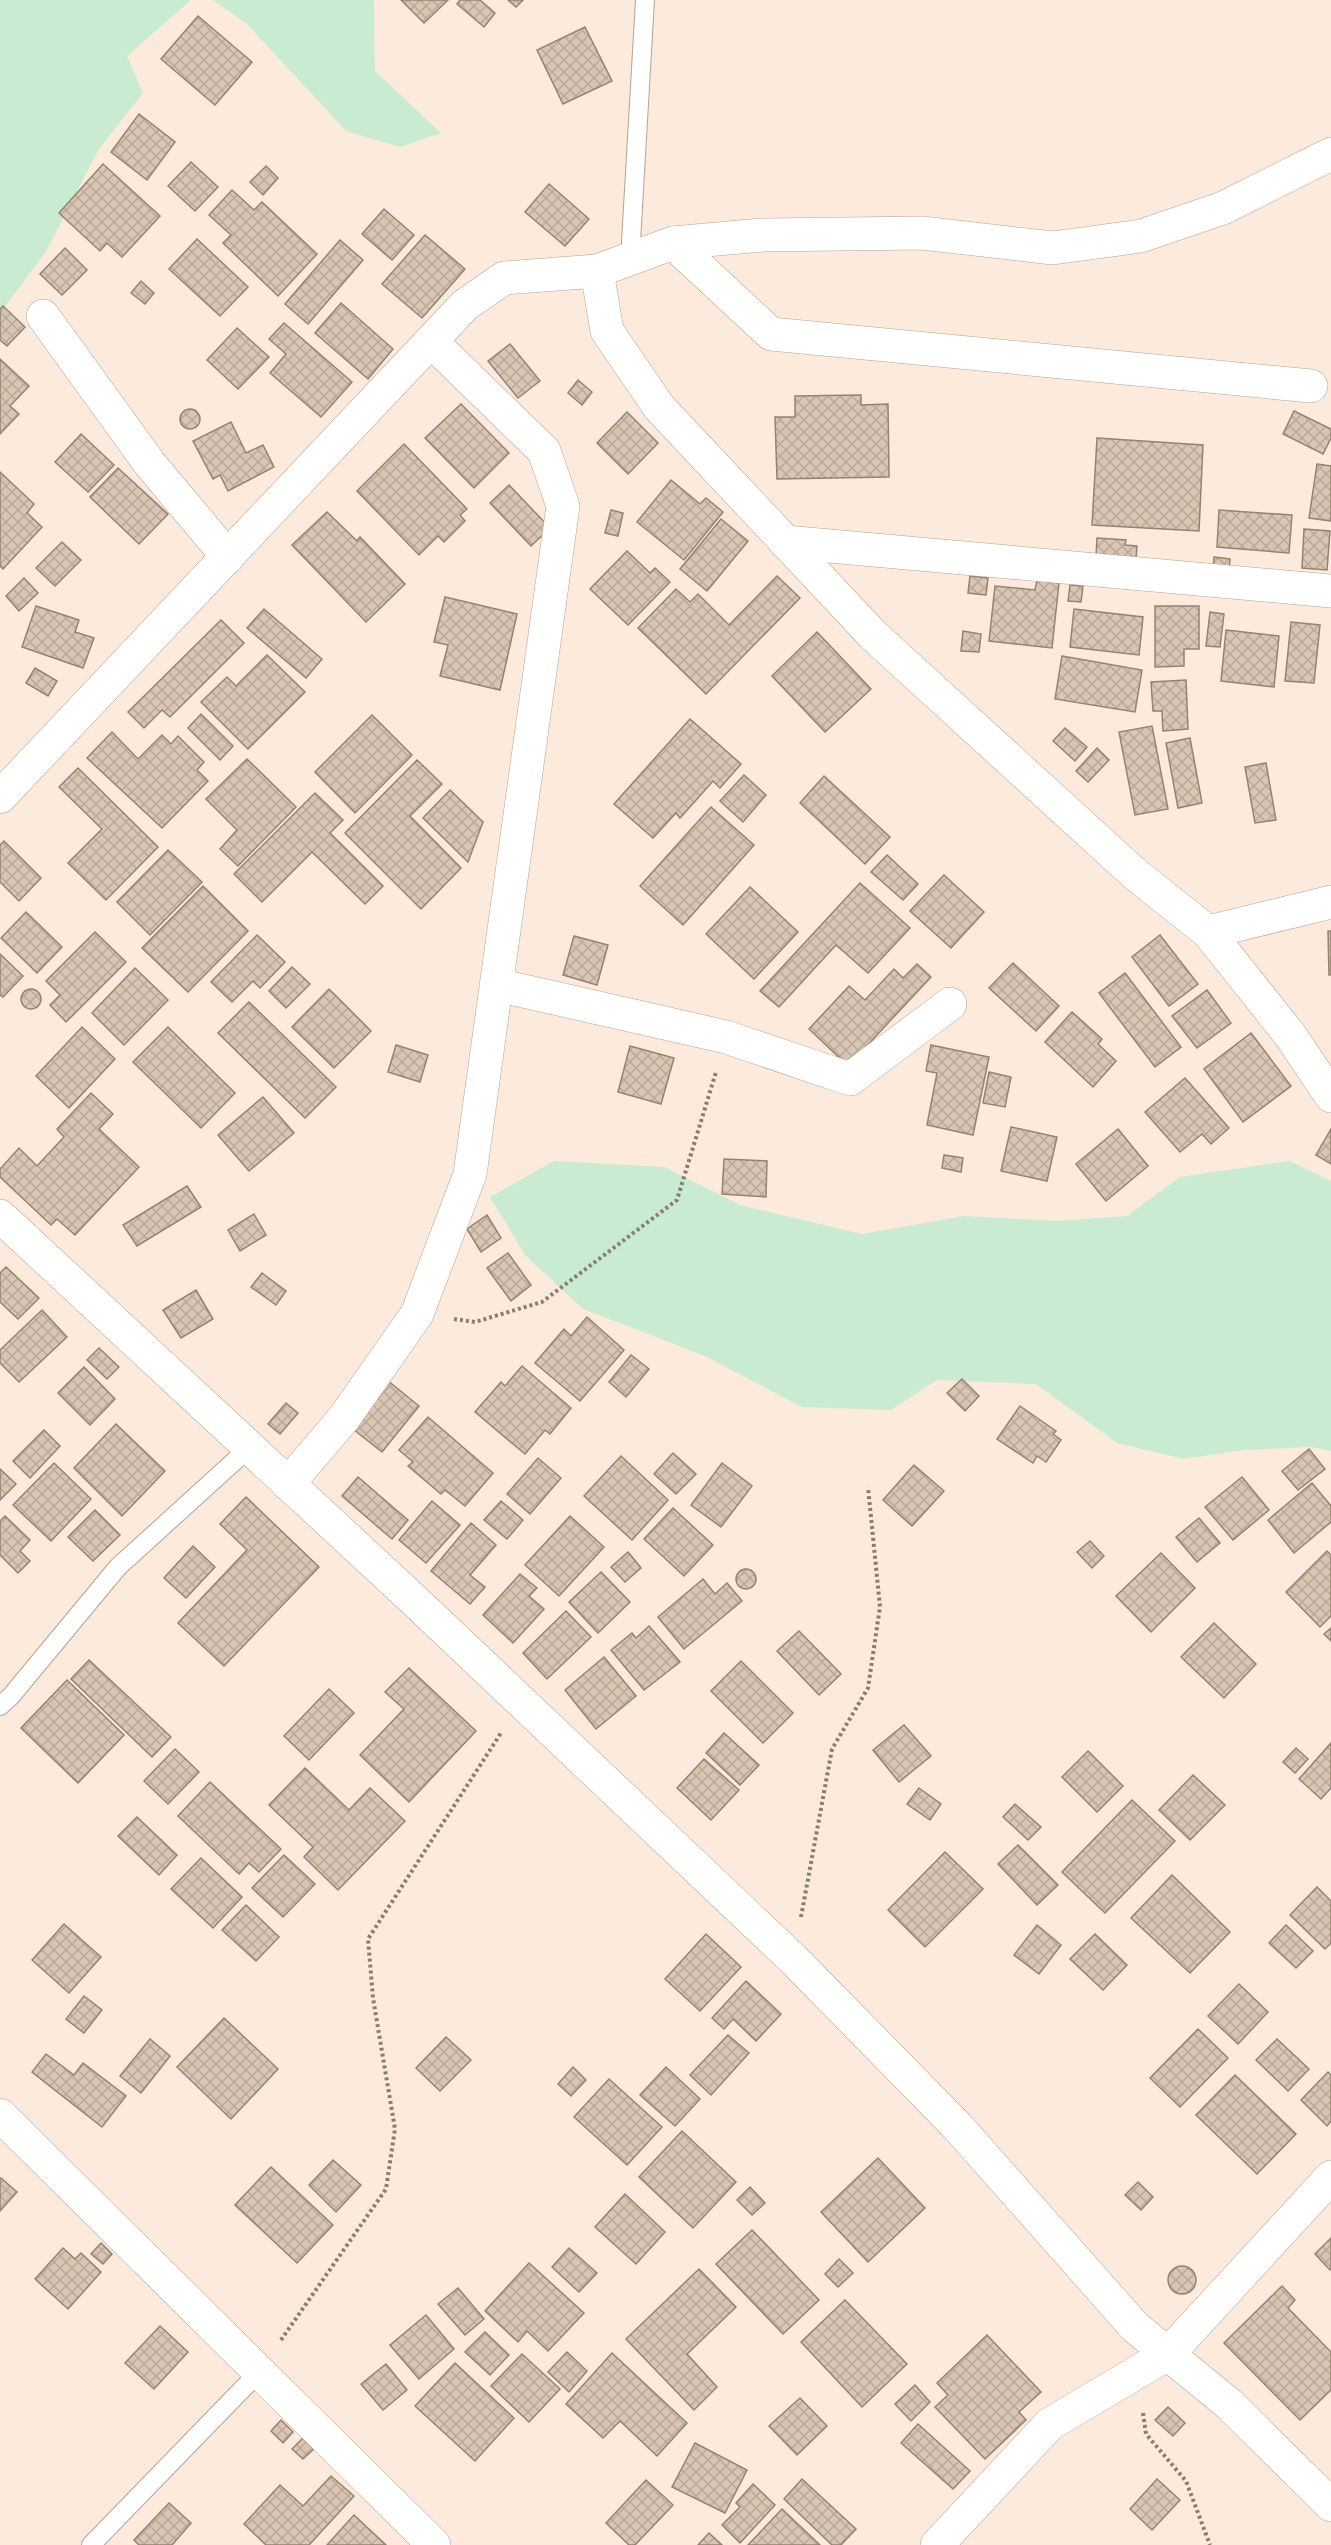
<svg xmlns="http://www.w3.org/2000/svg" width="1331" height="2545" viewBox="0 0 1331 2545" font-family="Lato,sans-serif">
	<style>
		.grass { fill: #c8ebd1 }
		.building { fill: url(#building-cross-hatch); stroke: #958271; stroke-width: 1.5 }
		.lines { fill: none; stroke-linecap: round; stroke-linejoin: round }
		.service-casing { stroke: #b6a391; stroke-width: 20 }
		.minor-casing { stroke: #b6a391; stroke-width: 34 }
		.path { stroke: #887d72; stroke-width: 4; stroke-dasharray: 3 3; stroke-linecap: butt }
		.service { stroke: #fff; stroke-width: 18 }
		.minor { stroke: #fff; stroke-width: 33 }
	</style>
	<defs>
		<pattern id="building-cross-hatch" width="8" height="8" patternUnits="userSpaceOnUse" patternTransform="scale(1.5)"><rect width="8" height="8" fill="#d9c5b3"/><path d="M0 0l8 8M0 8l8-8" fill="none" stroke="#baa999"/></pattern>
	</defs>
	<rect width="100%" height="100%" fill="#fcebdc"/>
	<g class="grass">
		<polygon points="0,0 191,0 127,56 143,93 97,152 47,250 0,313"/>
		<polygon points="213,0 374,0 375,71 441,133 400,147 346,131 246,23"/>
		<polygon points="554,1161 664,1167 740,1205 862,1234 964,1216 1057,1221 1127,1216 1180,1177 1289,1161 1331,1181 1331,1451 1312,1447 1244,1450 1183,1459 1117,1443 1036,1384 937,1380 891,1410 802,1407 705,1356 583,1309 525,1255 490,1197"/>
	</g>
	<g class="building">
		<polygon points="401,0 448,0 424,23"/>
		<polygon points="460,0 480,0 495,13 484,27 457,4"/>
		<polygon points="508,0 523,0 516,7"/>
		<polygon points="198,16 252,62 215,105 161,59"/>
		<polygon points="585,27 612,81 563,104 537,50"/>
		<polygon points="139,114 175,142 147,180 111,152"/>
		<polygon points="191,162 218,187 195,211 168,186"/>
		<polygon points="103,164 160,216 122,257 107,243 100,251 59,213"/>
		<polygon points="266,166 278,178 263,195 250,182"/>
		<polygon points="549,184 589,219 565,246 525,212"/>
		<polygon points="232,190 254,210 262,202 317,254 278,296 223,243 231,235 209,215"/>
		<polygon points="384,209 414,235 392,260 362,234"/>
		<polygon points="425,235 465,269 422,318 382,284"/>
		<polygon points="197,239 248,287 220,316 169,269"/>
		<polygon points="340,240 363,260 308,324 285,304"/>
		<polygon points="65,248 87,270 62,295 40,274"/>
		<polygon points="141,281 154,293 145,304 131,293"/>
		<polygon points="341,303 393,349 368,379 315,333"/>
		<polygon points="3,306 25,327 7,346 0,340 0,309"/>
		<polygon points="284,323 352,382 321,417 270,373 286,354 269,339"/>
		<polygon points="237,328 269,357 238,389 207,360"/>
		<polygon points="510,344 540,381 518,398 488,361"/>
		<polygon points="0,359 29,386 10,406 19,414 0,434"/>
		<polygon points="578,380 592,392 582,405 568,393"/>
		<polygon points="861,395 861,405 888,404 889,477 777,479 775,417 795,417 795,396"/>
		<polygon points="461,404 509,453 474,488 425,438"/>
		<circle cx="190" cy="419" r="10"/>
		<polygon points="1294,411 1331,429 1331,438 1323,454 1283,434"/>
		<polygon points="627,412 658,443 628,474 597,443"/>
		<polygon points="231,422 246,453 263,445 274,467 228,491 220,475 213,479 193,441"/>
		<polygon points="81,434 114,465 88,492 55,462"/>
		<polygon points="1097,438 1203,445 1199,531 1092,525"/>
		<polygon points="404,444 467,509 460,515 465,521 444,542 438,536 419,555 357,491"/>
		<polygon points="1317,464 1331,466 1331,521 1309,518"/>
		<polygon points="118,468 168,514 139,544 90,497"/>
		<polygon points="0,472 34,504 27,513 42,527 3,569 0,566"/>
		<polygon points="671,480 700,504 706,498 723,512 684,560 637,522"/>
		<polygon points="509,485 550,528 531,546 490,503"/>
		<polygon points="611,510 623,513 618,536 605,533"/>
		<polygon points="1219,510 1292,515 1289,553 1217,547"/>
		<polygon points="327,512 357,541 360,537 405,584 366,622 292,545"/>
		<polygon points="721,519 748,541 707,591 680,569"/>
		<polygon points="1304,529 1330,531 1327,570 1302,568"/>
		<polygon points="1097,538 1126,540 1125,545 1137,546 1136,559 1096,556"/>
		<polygon points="62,542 81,560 55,586 36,568"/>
		<polygon points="627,551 650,573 655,568 670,582 628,625 590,589"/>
		<polygon points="1214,557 1230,559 1229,573 1213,571"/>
		<polygon points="777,576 800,598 706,694 638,628 676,589 690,602 698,594 729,625"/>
		<polygon points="970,576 988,578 986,595 968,593"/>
		<polygon points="24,578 38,593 19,611 6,596"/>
		<polygon points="1037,580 1059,583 1052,648 989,641 995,586 1035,590"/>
		<polygon points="1070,585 1083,586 1081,602 1068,601"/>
		<polygon points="445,597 517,614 500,690 440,676 448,645 434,642"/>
		<polygon points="36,606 79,620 75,632 94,638 83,668 22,647"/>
		<polygon points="1155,606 1199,606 1199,649 1184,649 1184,666 1155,667"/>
		<polygon points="264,609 322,659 306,678 247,628"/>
		<polygon points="1074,609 1143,617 1139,655 1070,647"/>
		<polygon points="1210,612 1224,614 1220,647 1206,646"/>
		<polygon points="221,620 244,643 170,717 162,710 144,728 128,712"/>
		<polygon points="1291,622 1320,625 1314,683 1285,681"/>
		<polygon points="1226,630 1279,636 1274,687 1221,681"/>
		<polygon points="963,631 981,634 979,652 961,651"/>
		<polygon points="817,632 871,689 825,732 772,676"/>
		<polygon points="267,655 305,692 248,749 201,702 227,677 236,686"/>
		<polygon points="1062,656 1142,670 1135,712 1055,699"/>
		<polygon points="35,668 57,681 48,696 26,683"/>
		<polygon points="1186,680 1188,729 1163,731 1162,711 1153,711 1151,682"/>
		<polygon points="201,714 233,746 220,760 188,728"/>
		<polygon points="372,715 412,755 355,813 315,772"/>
		<polygon points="690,719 741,764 720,788 713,781 680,818 676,813 653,838 614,804"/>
		<polygon points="1152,726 1168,809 1135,815 1119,732"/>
		<polygon points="1065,728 1087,747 1075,761 1053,741"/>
		<polygon points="112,732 138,759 162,735 171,744 178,736 204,762 197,770 208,781 162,828 87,758"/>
		<polygon points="1190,738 1202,803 1178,808 1166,743"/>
		<polygon points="1097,748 1109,760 1088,782 1076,771"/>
		<polygon points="247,759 296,807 238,866 220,849 237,830 206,799"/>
		<polygon points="417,760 442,784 410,816 461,868 421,909 345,833"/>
		<polygon points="1266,763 1276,820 1255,823 1245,767"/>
		<polygon points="78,768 158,847 106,900 68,863 102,829 59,787"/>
		<polygon points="744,775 766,795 743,822 720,801"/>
		<polygon points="824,776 890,837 865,864 800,803"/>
		<polygon points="450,790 483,822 468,862 423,818"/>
		<polygon points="315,793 343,820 330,833 383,886 365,904 312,852 262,902 234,874"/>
		<polygon points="711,807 754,845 683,925 640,886"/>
		<polygon points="4,841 41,878 19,901 0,882 0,845"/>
		<polygon points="168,850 202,882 150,935 117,902"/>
		<polygon points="887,855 918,884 903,900 871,872"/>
		<polygon points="944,875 984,912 951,948 910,911"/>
		<polygon points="860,883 910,928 868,973 836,945 779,1007 760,991"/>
		<polygon points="203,886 248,931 188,992 142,948"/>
		<polygon points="750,887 798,932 754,979 706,934"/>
		<polygon points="26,912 62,947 37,973 1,938"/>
		<polygon points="1328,931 1331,931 1331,975 1329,975"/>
		<polygon points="95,932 126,962 66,1022 50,1005 60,995 46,981"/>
		<polygon points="257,935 285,962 260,988 253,981 232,1002 211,982"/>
		<polygon points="1160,935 1198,984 1169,1006 1132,957"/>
		<polygon points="574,936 608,945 597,985 563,975"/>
		<polygon points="0,954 23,976 3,997 0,995"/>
		<polygon points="1013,963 1059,1006 1036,1031 989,988"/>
		<polygon points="917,964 931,977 848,1066 809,1029 849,986 865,1000 894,969 903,978"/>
		<polygon points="292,967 310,984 286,1008 269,991"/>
		<polygon points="135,968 168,1000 124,1045 92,1013"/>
		<polygon points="1125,973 1181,1047 1155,1067 1099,993"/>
		<circle cx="31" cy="999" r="10"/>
		<polygon points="329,989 371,1031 334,1068 292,1027"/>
		<polygon points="1207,990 1231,1023 1197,1048 1172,1016"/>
		<polygon points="249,1002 336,1087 305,1118 218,1033"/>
		<polygon points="1072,1012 1102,1039 1098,1044 1116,1061 1093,1087 1045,1042"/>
		<polygon points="82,1027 115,1059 69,1108 36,1076"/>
		<polygon points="168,1027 235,1093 201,1128 133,1062"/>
		<polygon points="1251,1033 1291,1086 1243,1122 1204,1069"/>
		<polygon points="396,1045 428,1055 420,1082 388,1072"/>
		<polygon points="931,1045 989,1057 973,1135 927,1125 937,1073 926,1071"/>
		<polygon points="630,1046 674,1058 661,1104 618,1092"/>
		<polygon points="989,1072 1011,1077 1005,1107 983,1103"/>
		<polygon points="1185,1078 1229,1128 1211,1144 1202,1134 1180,1152 1145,1112"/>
		<polygon points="91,1093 113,1114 99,1129 139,1167 75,1235 57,1219 51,1225 0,1177 0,1169 19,1148 37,1166 64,1137 57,1129"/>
		<polygon points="263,1097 294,1133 249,1171 218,1135"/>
		<polygon points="1011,1127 1057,1137 1047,1181 1001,1171"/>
		<polygon points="1118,1129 1148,1166 1106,1201 1076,1164"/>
		<polygon points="1331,1129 1331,1164 1316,1155"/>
		<polygon points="944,1155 963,1158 961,1172 942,1168"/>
		<polygon points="724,1159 767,1161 766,1197 722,1194"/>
		<polygon points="187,1186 201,1207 137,1246 123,1225"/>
		<polygon points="254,1214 266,1235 240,1251 228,1230"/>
		<polygon points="487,1215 501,1238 481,1252 467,1229"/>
		<polygon points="508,1253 531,1285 511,1301 487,1268"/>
		<polygon points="6,1267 39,1298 18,1319 0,1302 0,1273"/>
		<polygon points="262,1273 286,1291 276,1305 251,1287"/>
		<polygon points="196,1290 213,1319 181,1338 163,1310"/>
		<polygon points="42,1310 67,1337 19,1382 0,1363 0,1350"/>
		<polygon points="587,1317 624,1350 580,1401 535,1363 564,1329 571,1336"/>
		<polygon points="99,1348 119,1367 107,1379 87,1360"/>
		<polygon points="631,1355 649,1369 626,1397 609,1382"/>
		<polygon points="522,1366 571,1408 550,1434 545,1430 525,1454 475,1412 501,1382 505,1386"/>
		<polygon points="84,1367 115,1399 90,1425 58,1393"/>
		<polygon points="962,1379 979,1396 965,1411 947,1393"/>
		<polygon points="387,1380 419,1406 382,1452 349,1426"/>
		<polygon points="286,1403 298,1413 280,1434 268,1424"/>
		<polygon points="1020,1406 1056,1431 1053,1434 1061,1440 1046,1462 1037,1456 1033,1463 997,1439"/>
		<polygon points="428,1417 493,1473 465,1506 445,1490 441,1494 408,1466 413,1462 399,1450"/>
		<polygon points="116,1424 165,1471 122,1516 74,1468"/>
		<polygon points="44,1430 60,1446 30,1478 13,1461"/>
		<polygon points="1309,1449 1325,1469 1298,1490 1282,1471"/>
		<polygon points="673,1453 696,1474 676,1494 654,1474"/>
		<polygon points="621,1456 668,1500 632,1540 584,1496"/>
		<polygon points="538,1458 561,1478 530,1514 507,1494"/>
		<polygon points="54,1463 91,1499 51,1541 13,1505"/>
		<polygon points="722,1463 752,1486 721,1527 691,1505"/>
		<polygon points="914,1465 944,1491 912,1526 883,1500"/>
		<polygon points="0,1469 16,1484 0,1500"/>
		<polygon points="358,1477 408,1520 392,1539 342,1496"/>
		<polygon points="1242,1477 1269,1510 1233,1540 1205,1507"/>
		<polygon points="1312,1483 1331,1506 1331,1522 1294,1553 1268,1520"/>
		<polygon points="246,1497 319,1567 224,1666 178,1623 247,1550 220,1524"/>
		<polygon points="432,1501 460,1525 426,1563 399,1540"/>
		<polygon points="501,1501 523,1520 507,1539 484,1520"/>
		<polygon points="673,1508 713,1545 684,1576 644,1539"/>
		<polygon points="95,1510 120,1535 93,1561 68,1537"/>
		<polygon points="5,1516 30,1540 20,1551 30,1561 18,1573 0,1555 0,1521"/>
		<polygon points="570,1516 604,1547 559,1596 525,1565"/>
		<polygon points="1199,1518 1220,1543 1197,1562 1176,1537"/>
		<polygon points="471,1523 496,1545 470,1575 485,1587 470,1604 431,1571"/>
		<polygon points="1090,1541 1104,1556 1092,1568 1077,1552"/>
		<polygon points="193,1546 215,1567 186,1598 164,1578"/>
		<polygon points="1327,1551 1331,1555 1331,1616 1320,1627 1286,1592"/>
		<polygon points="628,1552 641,1568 625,1582 611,1567"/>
		<polygon points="1161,1553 1195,1588 1151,1632 1116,1596"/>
		<circle cx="746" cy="1579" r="10"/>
		<polygon points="601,1572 630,1602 598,1633 569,1602"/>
		<polygon points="520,1574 537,1588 529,1596 544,1609 513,1643 483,1615"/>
		<polygon points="703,1579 715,1594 727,1583 742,1601 684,1649 658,1617"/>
		<polygon points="566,1611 591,1637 547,1679 523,1653"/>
		<polygon points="1214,1623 1256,1664 1224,1698 1181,1657"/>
		<polygon points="649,1626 680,1662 644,1690 611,1650 632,1633 636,1638"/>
		<polygon points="1331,1628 1331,1641 1324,1634"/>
		<polygon points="799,1631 841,1674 819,1695 777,1651"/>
		<polygon points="604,1657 636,1696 596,1729 565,1690"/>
		<polygon points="89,1660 171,1737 152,1757 71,1679"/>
		<polygon points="741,1661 793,1713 763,1743 711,1691"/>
		<polygon points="409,1668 476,1731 409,1802 360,1755 404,1709 385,1692"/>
		<polygon points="67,1680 124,1735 78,1783 21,1728"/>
		<polygon points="329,1689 354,1713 309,1760 284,1736"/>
		<polygon points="904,1725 931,1756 899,1782 873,1750"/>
		<polygon points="724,1733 759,1765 740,1785 706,1753"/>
		<polygon points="1331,1743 1331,1788 1321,1799 1299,1779"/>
		<polygon points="1296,1748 1308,1759 1295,1773 1283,1762"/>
		<polygon points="175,1749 199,1772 168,1804 144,1781"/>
		<polygon points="1088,1751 1123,1786 1097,1812 1062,1777"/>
		<polygon points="704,1759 739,1790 711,1820 677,1788"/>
		<polygon points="305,1768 349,1810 370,1788 405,1821 338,1890 304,1857 313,1847 269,1805"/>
		<polygon points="1193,1775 1225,1805 1190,1840 1159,1810"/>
		<polygon points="210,1782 281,1849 259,1872 249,1863 239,1874 178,1816"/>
		<polygon points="919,1788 941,1804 930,1820 907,1804"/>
		<polygon points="1132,1800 1175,1841 1105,1913 1062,1872"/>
		<polygon points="1015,1804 1041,1827 1028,1840 1003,1817"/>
		<polygon points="137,1817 177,1855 159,1875 118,1836"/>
		<polygon points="1018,1845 1058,1885 1037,1905 998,1864"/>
		<polygon points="945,1852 983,1889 925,1947 888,1910"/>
		<polygon points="284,1855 315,1884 283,1917 252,1888"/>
		<polygon points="201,1858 242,1897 213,1928 171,1889"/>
		<polygon points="1172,1875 1230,1932 1190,1973 1131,1918"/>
		<polygon points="1317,1887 1331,1901 1331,1943 1325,1949 1290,1915"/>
		<polygon points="246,1905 279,1937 256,1961 222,1930"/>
		<polygon points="64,1924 101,1957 69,1993 32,1960"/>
		<polygon points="1037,1925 1061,1945 1039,1974 1014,1955"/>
		<polygon points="1286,1925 1313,1951 1296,1968 1269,1943"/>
		<polygon points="706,1934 741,1967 700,2011 665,1979"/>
		<polygon points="1095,1934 1127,1965 1103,1990 1070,1959"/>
		<polygon points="746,1981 781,2014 756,2041 733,2019 724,2029 712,2018"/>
		<polygon points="1239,1984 1268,2012 1238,2044 1208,2016"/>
		<polygon points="84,1996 102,2010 84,2033 66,2019"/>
		<polygon points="224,2018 278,2069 231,2119 177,2067"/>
		<polygon points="1198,2029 1228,2058 1180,2107 1150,2078"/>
		<polygon points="728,2035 749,2053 711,2095 690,2075"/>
		<polygon points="446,2037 471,2060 440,2091 416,2068"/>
		<polygon points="150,2039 170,2056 141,2093 120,2076"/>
		<polygon points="1277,2039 1309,2069 1288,2091 1256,2060"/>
		<polygon points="46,2054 74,2075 83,2063 126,2096 102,2127 32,2072"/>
		<polygon points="573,2067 586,2080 571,2096 558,2084"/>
		<polygon points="666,2067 700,2099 675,2126 640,2095"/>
		<polygon points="1328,2072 1331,2075 1331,2121 1327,2126 1301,2100"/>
		<polygon points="1235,2075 1296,2134 1257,2174 1196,2115"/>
		<polygon points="609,2079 662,2127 627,2165 574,2117"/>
		<polygon points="682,2131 736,2182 693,2228 639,2177"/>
		<polygon points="878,2158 925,2208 868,2262 821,2212"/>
		<polygon points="333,2160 361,2185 336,2212 309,2185"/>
		<polygon points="271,2167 333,2225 297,2263 235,2205"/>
		<polygon points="1,2178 17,2192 0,2211 0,2179"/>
		<polygon points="1138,2182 1153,2197 1141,2210 1125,2195"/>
		<polygon points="750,2187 765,2203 752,2215 737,2200"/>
		<polygon points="625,2194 665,2232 636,2264 595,2227"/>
		<polygon points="752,2230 819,2300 783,2334 716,2264"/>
		<polygon points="1331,2238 1331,2269 1330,2270 1315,2254"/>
		<polygon points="101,2243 112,2254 103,2264 91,2254"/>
		<polygon points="63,2248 75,2259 81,2253 101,2272 68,2309 35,2279"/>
		<polygon points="569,2248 597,2273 579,2292 552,2267"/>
		<polygon points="839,2259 853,2273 838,2287 825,2274"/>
		<polygon points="529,2263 584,2313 548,2351 527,2331 518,2342 485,2311"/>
		<circle cx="1182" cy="2280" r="14"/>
		<polygon points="699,2269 736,2307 687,2354 717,2387 694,2410 626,2339"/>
		<polygon points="1282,2286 1295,2300 1288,2308 1331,2352 1331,2390 1300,2420 1224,2343"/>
		<polygon points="458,2288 484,2319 465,2335 438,2304"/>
		<polygon points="845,2300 907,2364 862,2407 801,2342"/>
		<polygon points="426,2315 454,2349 419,2379 390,2345"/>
		<polygon points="160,2326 188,2352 154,2389 125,2363"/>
		<polygon points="485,2332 509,2355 490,2375 465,2352"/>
		<polygon points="987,2335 1041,2392 1019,2412 1026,2420 985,2459 935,2407 948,2395 937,2383"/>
		<polygon points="567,2352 587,2371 569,2392 548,2372"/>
		<polygon points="612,2353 687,2423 657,2456 620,2421 603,2438 566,2404"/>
		<polygon points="522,2354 560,2389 529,2422 491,2386"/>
		<polygon points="455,2363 514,2418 475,2461 415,2406"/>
		<polygon points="386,2364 407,2390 383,2410 361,2384"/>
		<polygon points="915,2385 930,2402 911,2421 895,2404"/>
		<polygon points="800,2398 827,2426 797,2455 769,2426"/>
		<polygon points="1168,2407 1185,2423 1173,2436 1155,2420"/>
		<polygon points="281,2420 293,2432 283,2443 271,2431"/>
		<polygon points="918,2424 970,2471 953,2489 901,2443"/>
		<polygon points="306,2435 317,2446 303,2459 292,2449"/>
		<polygon points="695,2443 747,2470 725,2513 672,2487"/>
		<polygon points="331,2476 354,2496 309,2545 266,2545 244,2524 280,2485 303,2506"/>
		<polygon points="802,2479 856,2529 841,2545 832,2545 784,2499"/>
		<polygon points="1157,2479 1180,2500 1152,2530 1130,2509"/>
		<polygon points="646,2480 673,2505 635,2545 629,2545 606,2523"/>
		<polygon points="753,2484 775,2505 740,2543 722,2525 740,2507 736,2503"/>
		<polygon points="169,2503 191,2523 172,2545 139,2545 134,2540"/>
		<polygon points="782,2509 820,2545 748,2545"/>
		<polygon points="354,2515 386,2545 327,2545"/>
		<polygon points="709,2533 722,2545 698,2545"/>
	</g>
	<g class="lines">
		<g class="service-casing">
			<g id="service">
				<polyline points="630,259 645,0"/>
				<polyline points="0,1706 11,1696 118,1567 249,1448"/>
				<polyline points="91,2545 259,2372"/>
			</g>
		</g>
		<g class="minor-casing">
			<g id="minor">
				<polyline points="673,243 771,334 1311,386"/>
				<polyline points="597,271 607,331 659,407 873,635 1135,874 1208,932 1290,1035 1331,1096"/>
				<polyline points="43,316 150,464 228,557"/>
				<polyline points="785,542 1331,591"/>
				<polyline points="0,797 465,305 504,278 597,271 673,243 762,235 922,233 1053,248 1141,236 1223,208 1331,154"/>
				<polyline points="1208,932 1331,902"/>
				<polyline points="497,985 726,1037 850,1079 950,1004"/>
				<polyline points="0,1216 416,1602 793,1959 957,2126 1135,2327 1229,2404 1331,2505"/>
				<polyline points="288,1484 344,1418 417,1314 470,1174 563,506 544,451 431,341"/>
				<polyline points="0,2115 434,2545"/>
				<polyline points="937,2545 1050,2424 1168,2354 1331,2177"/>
			</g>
		</g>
		<g class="path">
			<polyline points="454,1319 475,1322 542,1302 677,1200 716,1072"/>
			<polyline points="801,1917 832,1749 868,1688 880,1607 868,1487"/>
			<polyline points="281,2340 386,2189 395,2129 373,1998 368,1939 501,1733"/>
			<polyline points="1143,2413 1146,2434 1186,2481 1210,2545"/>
		</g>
		<use href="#service" class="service"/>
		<use href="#minor" class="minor"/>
	</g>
</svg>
